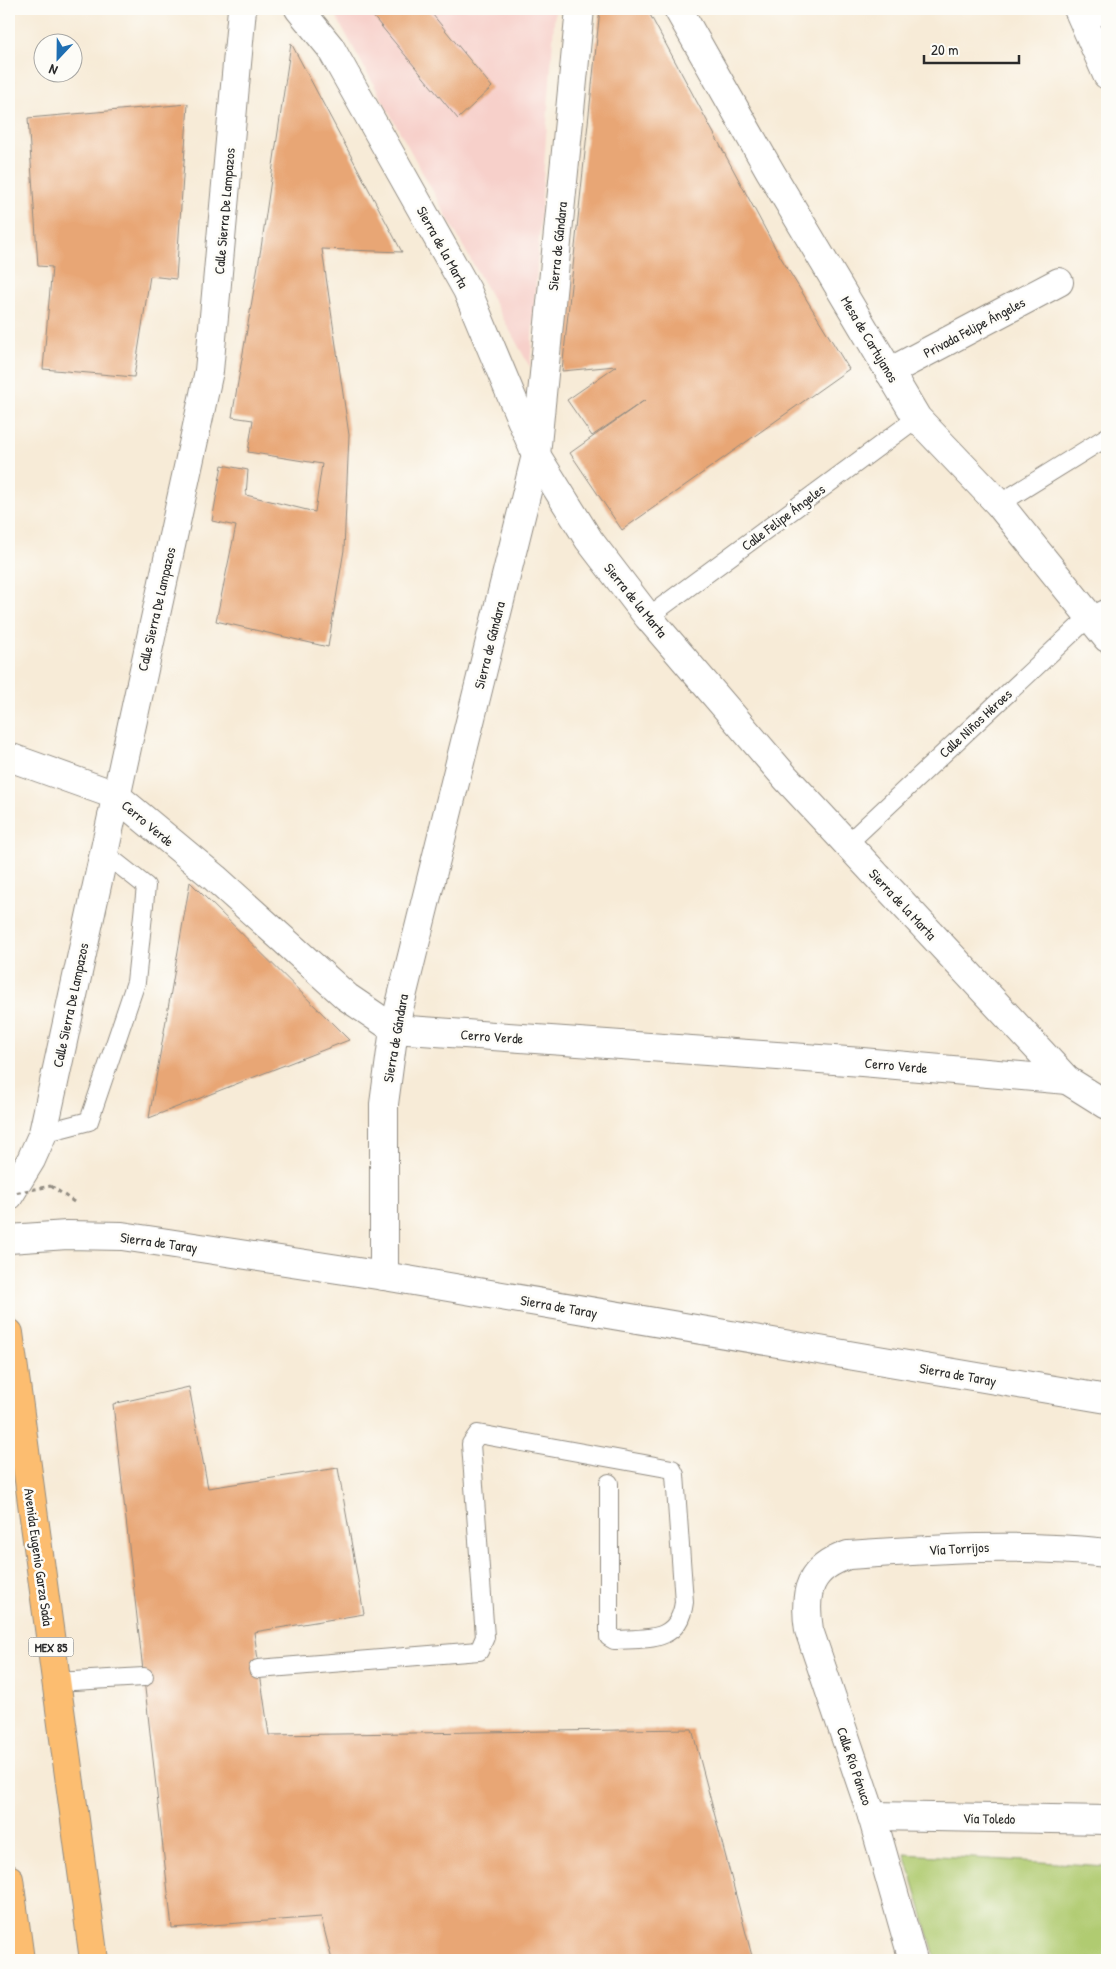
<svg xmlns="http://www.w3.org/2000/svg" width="1116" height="1969" viewBox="0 0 1116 1969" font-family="'Patrick Hand',sans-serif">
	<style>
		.built { fill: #f7d0ca }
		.green { fill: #b0cb71; stroke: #6e7b4e }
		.building { fill: #e8a674 }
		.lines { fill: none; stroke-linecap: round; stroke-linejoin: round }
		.service-casing { stroke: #918b81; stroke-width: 20 }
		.minor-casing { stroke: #918b81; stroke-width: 30 }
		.tertiary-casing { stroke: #918b81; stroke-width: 30 }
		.trunk-casing { stroke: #918b81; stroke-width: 30 }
		.path { stroke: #918b81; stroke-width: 3; stroke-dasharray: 4 4; stroke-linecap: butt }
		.service { stroke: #fff; stroke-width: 18 }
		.minor { stroke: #fff; stroke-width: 28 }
		.tertiary { stroke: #fff; stroke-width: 28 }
		.trunk { stroke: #fcbd6f; stroke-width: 28 }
		.path-bridge { stroke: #918b81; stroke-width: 3; stroke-dasharray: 4 4; stroke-linecap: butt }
		.labels { text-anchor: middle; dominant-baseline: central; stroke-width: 5; stroke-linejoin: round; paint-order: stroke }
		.shield { fill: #fdfcf7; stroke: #6a6a68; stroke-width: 1 }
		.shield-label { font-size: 12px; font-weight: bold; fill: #2b2b2b }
		.street-label { font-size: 14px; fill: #2b2b2b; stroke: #fdfcf7 }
	</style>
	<rect width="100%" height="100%" fill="#fdfcf7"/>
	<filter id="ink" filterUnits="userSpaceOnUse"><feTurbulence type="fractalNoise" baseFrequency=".02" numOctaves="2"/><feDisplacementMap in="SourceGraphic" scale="10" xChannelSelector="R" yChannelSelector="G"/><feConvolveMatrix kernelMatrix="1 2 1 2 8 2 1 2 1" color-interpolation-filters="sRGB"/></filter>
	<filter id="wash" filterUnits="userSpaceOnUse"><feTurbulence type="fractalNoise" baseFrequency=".0096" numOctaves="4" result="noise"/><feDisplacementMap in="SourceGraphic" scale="20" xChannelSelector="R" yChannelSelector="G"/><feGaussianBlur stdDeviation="1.12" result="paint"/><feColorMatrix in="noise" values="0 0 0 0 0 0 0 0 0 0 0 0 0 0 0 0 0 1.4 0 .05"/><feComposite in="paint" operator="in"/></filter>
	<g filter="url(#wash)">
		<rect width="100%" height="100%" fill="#f7ebd7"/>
		<polygon class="built" points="332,9 555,9 530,367"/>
		<polygon class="green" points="905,1854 1107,1866 1107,1960 936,1960"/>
		<g id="blocks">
			<g class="building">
				<polygon points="367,9 428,9 492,87 458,119"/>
				<polygon points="600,9 647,9 778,253 849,369 622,530 570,453 645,400 592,436 567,400 616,366 562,371"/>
				<polygon points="291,43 402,252 322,249 349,435 344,550 328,647 216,621 236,526 212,521 222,465 248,470 246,495 315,512 322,464 248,452 253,420 232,417 261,248"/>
				<polygon points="188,104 176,279 150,276 134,377 43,369 52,267 38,266 28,118"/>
				<polygon points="190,882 349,1040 149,1118"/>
				<polygon points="189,1387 208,1488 338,1468 364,1614 254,1632 269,1735 692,1729 753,1960 332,1960 321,1917 172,1928 113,1404"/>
			</g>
		</g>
	</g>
	<g filter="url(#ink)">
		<use href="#blocks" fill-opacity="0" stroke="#918b81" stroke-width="1"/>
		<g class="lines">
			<g class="service-casing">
				<g id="service">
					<polyline points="1084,22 1107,13"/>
					<polyline points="999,504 1107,437"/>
					<polyline points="648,617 917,418"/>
					<polyline points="847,844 1089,617 1107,608"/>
					<polyline points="43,1133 89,1121 136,982 146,886 103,852"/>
					<path d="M258 1669 479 1651 485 1637 471 1444 478 1434 672 1469 675 1475 684 1602C679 1644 645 1638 614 1640L609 1637V1483"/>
					<polyline points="56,1682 144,1677"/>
				</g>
			</g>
			<g class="minor-casing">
				<g id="minor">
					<polyline points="299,9 330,47 467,290 536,455 589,540 648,617 786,778 1067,1080 1107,1105"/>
					<polyline points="678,9 770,171 917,418 999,504 1107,638"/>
					<polyline points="889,372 1059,282"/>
					<polyline points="9,757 115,795 215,878 347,997 394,1029 862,1062 1067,1080"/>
					<polyline points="9,1196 31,1160 43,1133 209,371 242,9"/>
					<polyline points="9,1239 67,1235 122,1236 384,1276 1107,1399"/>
					<polyline points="384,1276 384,1104 394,1029 536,455 580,9"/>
					<polyline points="872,1816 1107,1820"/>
					<path d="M913 1960 872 1816 809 1630C803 1591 809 1568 848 1555 935 1549 1021 1543 1107 1553"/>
				</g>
			</g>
			<g class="tertiary-casing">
				<polyline id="tertiary" points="1078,9 1107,75"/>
			</g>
			<g class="trunk-casing">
				<g id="trunk">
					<polyline points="9,1333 94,1960"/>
					<polyline points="9,1879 20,1960"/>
				</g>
			</g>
			<polyline class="path" points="51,1186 77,1204"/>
			<use href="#service" class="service"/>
			<use href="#minor" class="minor"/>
			<use href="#tertiary" class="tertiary"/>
			<use href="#trunk" class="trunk"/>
			<polyline class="path-bridge" points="9,1194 51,1186"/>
		</g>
	</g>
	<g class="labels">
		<rect class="shield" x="28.5" y="1637.5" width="45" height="19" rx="4"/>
		<g class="shield-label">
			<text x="51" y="1647">MEX 85</text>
		</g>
		<g class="street-label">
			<text transform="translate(224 211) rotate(-85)">Calle Sierra De Lampazos</text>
			<text transform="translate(557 246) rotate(-84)">Sierra de Gándara</text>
			<text transform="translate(443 247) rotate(61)">Sierra de la Marta</text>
			<text transform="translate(974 327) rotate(-28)">Privada Felipe Ángeles</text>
			<text transform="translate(870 339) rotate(59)">Mesa de Cartujanos</text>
			<text transform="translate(783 517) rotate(-37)">Calle Felipe Ángeles</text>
			<text transform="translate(636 600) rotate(51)">Sierra de la Marta</text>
			<text transform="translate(156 609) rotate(-77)">Calle Sierra De Lampazos</text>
			<text transform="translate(489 645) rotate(-76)">Sierra de Gándara</text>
			<text transform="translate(975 723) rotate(-43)">Calle Niños Héroes</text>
			<text transform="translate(148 823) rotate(40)">Cerro Verde</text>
			<text transform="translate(903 904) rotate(47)">Sierra de la Marta</text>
			<text transform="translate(70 1005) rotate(-78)">Calle Sierra De Lampazos</text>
			<text transform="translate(492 1036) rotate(4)">Cerro Verde</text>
			<text transform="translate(395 1038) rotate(-80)">Sierra de Gándara</text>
			<text transform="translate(896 1065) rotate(5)">Cerro Verde</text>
			<text transform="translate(159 1242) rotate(8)">Sierra de Taray</text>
			<text transform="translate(559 1306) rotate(10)">Sierra de Taray</text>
			<text transform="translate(958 1374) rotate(10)">Sierra de Taray</text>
			<text transform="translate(959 1548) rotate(-3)">Vía Torrijos</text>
			<text transform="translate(39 1557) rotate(82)">Avenida Eugenio Garza Sada</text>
			<text transform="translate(855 1766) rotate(71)">Calle Río Pánuco</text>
			<text transform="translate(989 1818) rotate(1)">Vía Toledo</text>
		</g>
	</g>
	<rect width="1116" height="1969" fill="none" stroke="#fdfcf7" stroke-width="30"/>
	<g transform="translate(58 58) rotate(202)"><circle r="24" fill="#fdfcf7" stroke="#a9a8a5"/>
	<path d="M0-4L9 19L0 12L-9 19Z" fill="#1f6fb2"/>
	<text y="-8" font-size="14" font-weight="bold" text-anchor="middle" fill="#2b2b2b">N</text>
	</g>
	<path d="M924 55v8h95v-8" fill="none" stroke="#2b2b2b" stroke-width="2.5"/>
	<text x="931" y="55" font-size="15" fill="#2b2b2b" stroke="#fdfcf7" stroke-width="4" paint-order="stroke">20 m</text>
</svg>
